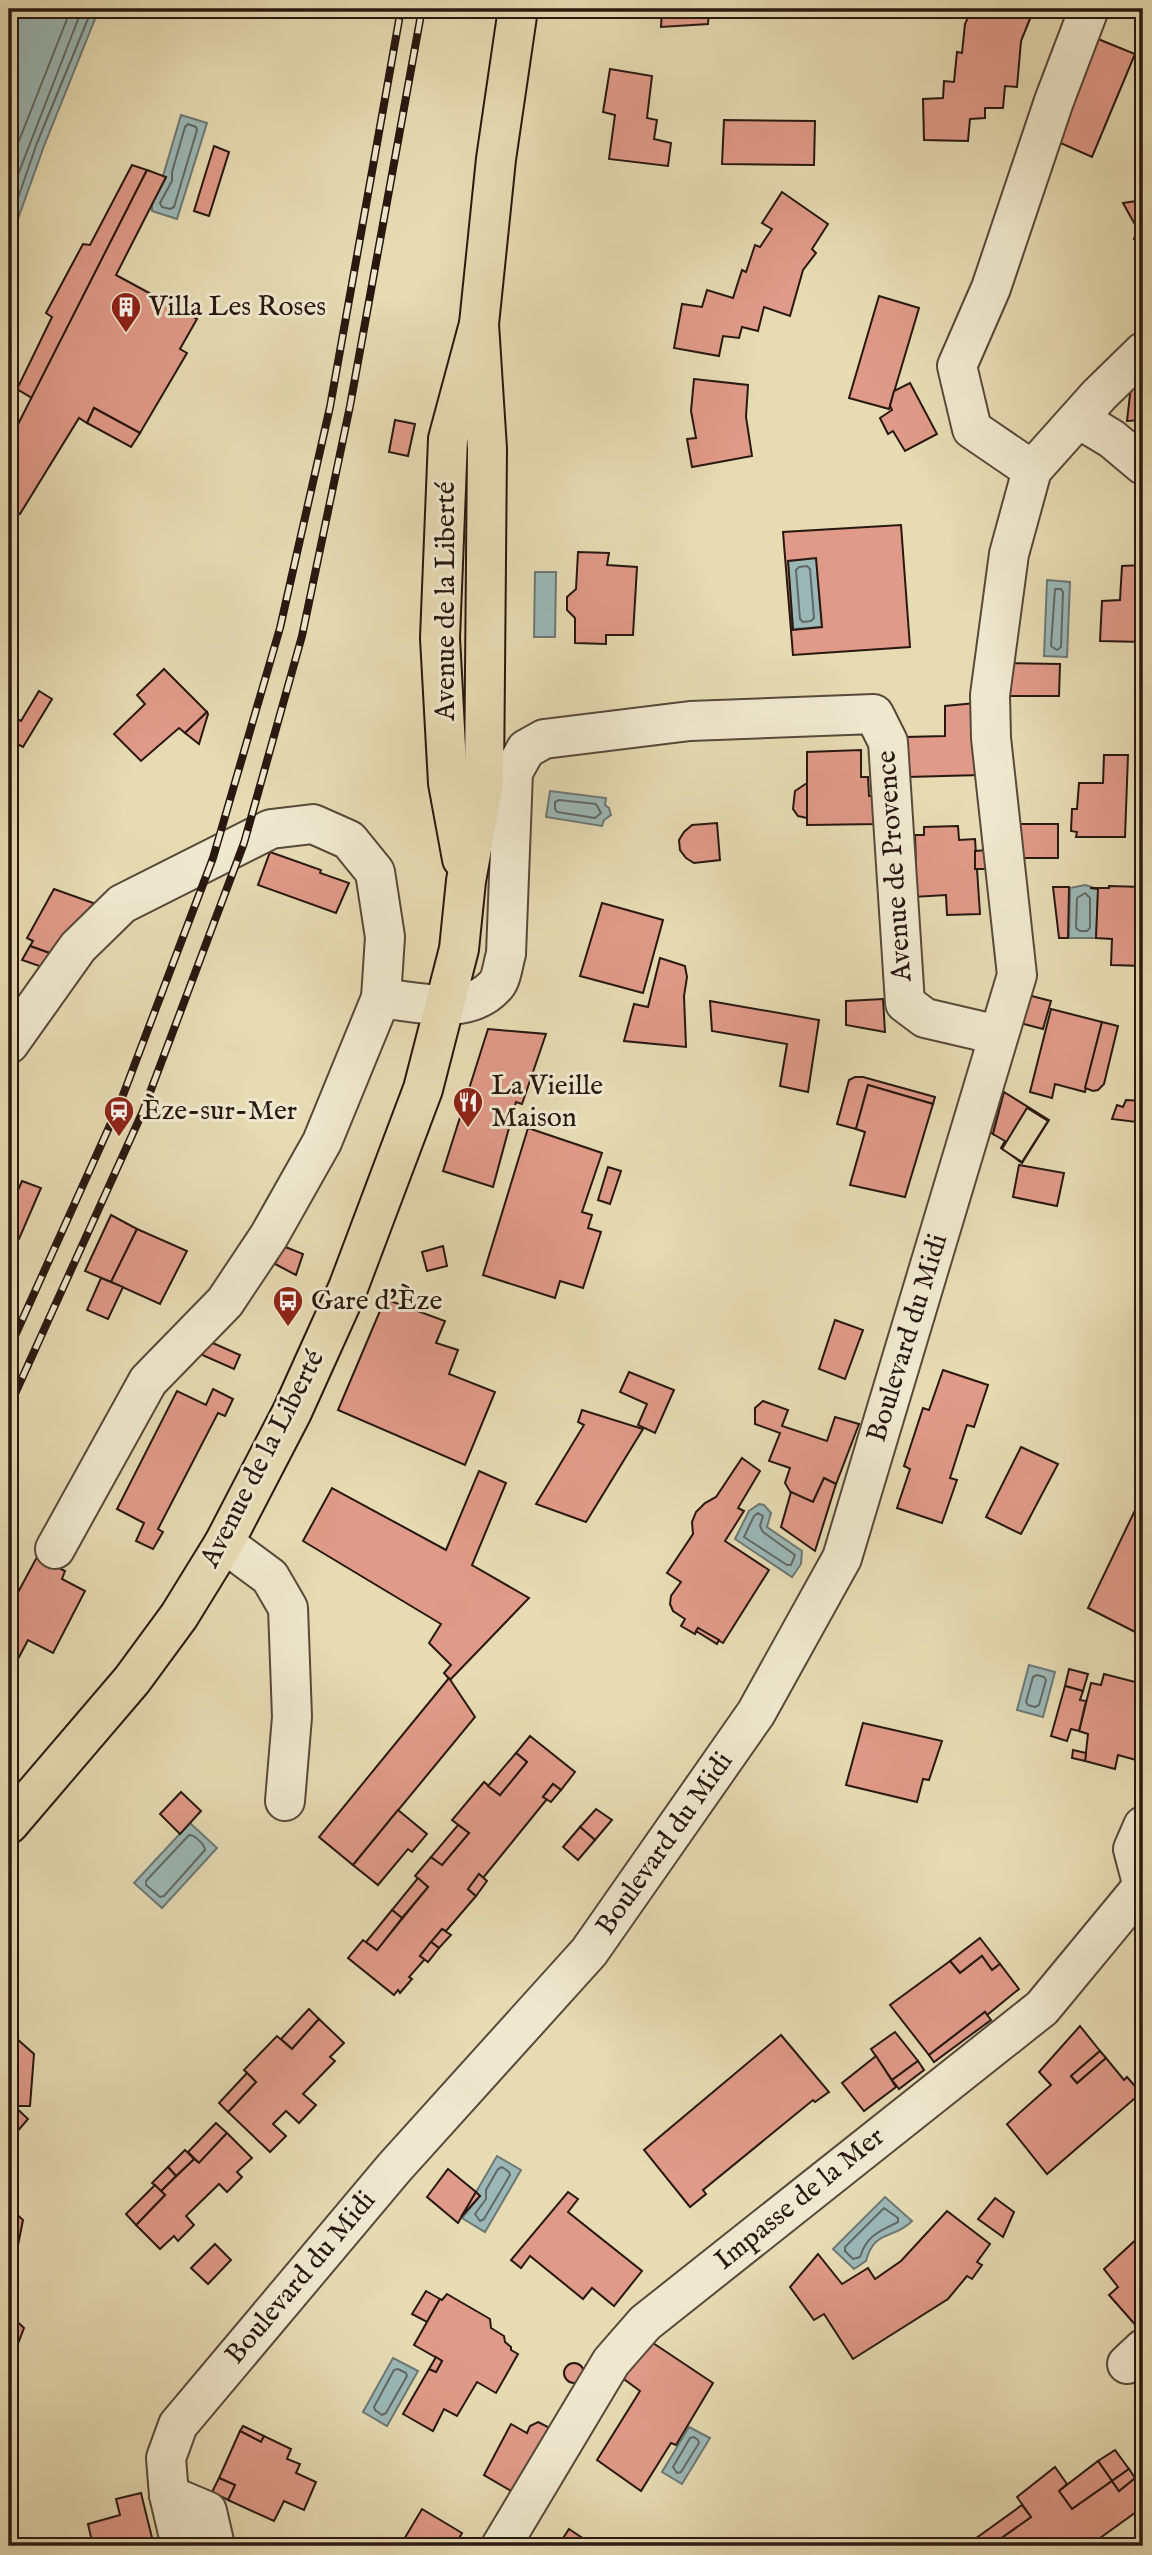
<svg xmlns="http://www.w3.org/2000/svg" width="1152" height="2555" viewBox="0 0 1152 2555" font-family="'IM FELL English',serif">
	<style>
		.water { fill: #9bb8b7; stroke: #6d7874; stroke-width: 2 }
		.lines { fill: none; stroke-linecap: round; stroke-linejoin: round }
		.shore { stroke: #626864; stroke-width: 2 }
		.building { fill: #e09a89; stroke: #281810; stroke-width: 2; fill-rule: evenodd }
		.minor-casing { stroke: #584939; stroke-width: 42 }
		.major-casing { stroke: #281810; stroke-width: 42 }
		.minor { stroke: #efe8ce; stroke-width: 38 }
		.major { stroke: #e6dbb3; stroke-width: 38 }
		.rail-casing { stroke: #281810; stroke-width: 8 }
		.rail { stroke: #efe8ce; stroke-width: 5; stroke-dasharray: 16; stroke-linecap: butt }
		.labels { text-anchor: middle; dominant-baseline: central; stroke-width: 6; stroke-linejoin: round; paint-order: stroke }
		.poi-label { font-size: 28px; fill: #281810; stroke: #efe8ce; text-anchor: start }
		.street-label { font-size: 28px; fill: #281810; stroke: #efe8ce }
	</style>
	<rect width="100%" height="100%" fill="#e6dbb3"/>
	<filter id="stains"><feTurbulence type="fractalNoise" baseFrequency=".00286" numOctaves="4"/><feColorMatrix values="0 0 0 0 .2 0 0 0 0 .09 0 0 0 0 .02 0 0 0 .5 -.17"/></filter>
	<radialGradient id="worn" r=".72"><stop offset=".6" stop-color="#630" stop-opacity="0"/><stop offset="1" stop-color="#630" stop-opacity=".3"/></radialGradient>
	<g class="water">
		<polygon points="9,9 99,9 44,146 9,244"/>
		<polygon points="181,115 207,123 177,219 152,211 152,203 166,178 163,176"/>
		<polygon points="816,558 822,627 793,629 788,561"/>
		<polygon points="535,572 556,572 555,637 534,637"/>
		<polygon points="1047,580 1070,582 1067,657 1044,656"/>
		<polygon points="550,791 606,798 605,805 609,808 611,815 604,820 602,826 546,817"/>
		<polygon points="1085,885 1098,889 1096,938 1069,938 1070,888"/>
		<polygon points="759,1504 764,1505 771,1513 767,1527 802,1551 801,1564 792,1577 735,1539 749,1511"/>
		<polygon points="1029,1665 1055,1672 1043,1717 1017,1710"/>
		<polygon points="190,1823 217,1848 162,1908 134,1883"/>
		<polygon points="497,2156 521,2170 485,2232 462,2218 480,2196 476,2192"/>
		<path d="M885 2197 912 2221C894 2240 874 2229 866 2261L854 2269 833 2249Z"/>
		<polygon points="393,2358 418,2371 387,2426 363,2412"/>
		<polygon points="689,2427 710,2438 682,2484 662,2472"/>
	</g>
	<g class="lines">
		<g class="shore">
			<polygon points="188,124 196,127 197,130 174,207 170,209 162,207 160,203 172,181 172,172 185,127"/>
			<polyline points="9,166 71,9"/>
			<polyline points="9,198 82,9"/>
			<polyline points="9,224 37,143 92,9"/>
			<polygon points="807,566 810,569 814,618 811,621 803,622 800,619 796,570 799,567"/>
			<polygon points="1055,589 1061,589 1063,592 1061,647 1057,650 1051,646"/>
			<polygon points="559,800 596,804 601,813 595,818 557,812 555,809 555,802"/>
			<polygon points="1085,893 1090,898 1090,928 1087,931 1080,931 1076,928 1077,898"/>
			<polygon points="758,1513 763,1516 760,1526 763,1532 795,1555 791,1565 787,1565 744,1537 754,1516"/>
			<polygon points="1037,1675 1044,1677 1046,1680 1039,1705 1035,1707 1028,1705 1026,1702 1033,1677"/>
			<path d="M189 1835C195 1835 205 1845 205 1850L164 1896 160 1897 146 1885V1881Z"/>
			<polygon points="502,2167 509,2172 510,2175 484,2219 480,2221 475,2214 486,2199 486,2190 498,2169"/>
			<path d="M884 2208 898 2218V2222C880 2231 867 2235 860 2257L853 2259 845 2251V2247Z"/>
			<polygon points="398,2369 406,2373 407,2376 386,2413 382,2415 375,2410 374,2407 394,2370"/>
			<polygon points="694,2437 698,2440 699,2443 681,2472 677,2473 673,2467 690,2438"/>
		</g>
	</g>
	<g class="building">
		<polygon points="662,9 709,9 708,24 661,27"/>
		<polygon points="972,9 1034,9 1021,41 1017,87 1005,86 1003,108 985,108 985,118 970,119 968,141 924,140 923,99 943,98 944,81 954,82 957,52 962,53 965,24"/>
		<polygon points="1098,39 1135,54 1092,157 1056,141"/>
		<polygon points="610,69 652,76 647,118 657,120 654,139 671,143 668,166 609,159 615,115 603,112"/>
		<polygon points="724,120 815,121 814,165 722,164"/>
		<polygon points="214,146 229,152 209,216 194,211"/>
		<polygon points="132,165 147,170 32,398 17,389 52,317 46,313 83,244 90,245"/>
		<polygon points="147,170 166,177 116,275 197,319 180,349 187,353 140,433 94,408 87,423 79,418 20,514 9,508 9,442"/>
		<polygon points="782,192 828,224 812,249 816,253 803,270 790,316 764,307 758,331 742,327 739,338 723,336 719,356 674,348 682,304 702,307 707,290 733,298 742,270 746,272 755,245 760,247 772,229 762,223"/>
		<polygon points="1143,200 1143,218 1138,230 1123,203"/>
		<polygon points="1143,218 1143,243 1134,239"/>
		<polygon points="879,296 919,308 889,409 849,398"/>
		<polygon points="694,379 748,385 746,417 752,456 692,467 687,439 696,438 691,411"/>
		<polygon points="910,383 937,434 905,451 893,431 888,434 880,418 892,410 890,406 894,391"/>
		<polygon points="1131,386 1143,386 1143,420 1127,421"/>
		<polygon points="94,408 140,433 131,447 87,423"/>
		<polygon points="395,420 415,424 408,456 389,452"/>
		<path d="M901 525 910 647 793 655 783 532ZM816 558 822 627 793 630 788 561Z"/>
		<polygon points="578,552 609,553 607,565 637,567 633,635 606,635 606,644 575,643 575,618 567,610 567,597 576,589"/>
		<polygon points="1143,565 1143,642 1100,641 1102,601 1120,600 1122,566"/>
		<polygon points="1008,663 1060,664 1059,696 1010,696"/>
		<polygon points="164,669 207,712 185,733 179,728 141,761 114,734 145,704 137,695"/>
		<polygon points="39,691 52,699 23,747 9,740 9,715 21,721"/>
		<polygon points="975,703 981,775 907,777 905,737 945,736 945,706"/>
		<polygon points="207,712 208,714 199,744 185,733"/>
		<polygon points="861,750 861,777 868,777 869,796 877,796 879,824 807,825 807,752"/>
		<polygon points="1104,755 1128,755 1125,837 1076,837 1077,832 1071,831 1072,809 1077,809 1079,783 1103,783"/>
		<polygon points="807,783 807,818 798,816 793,809 795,791"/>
		<polygon points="717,823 720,860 694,863 686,858 680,850 679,840 684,832 692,825"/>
		<polygon points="1018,824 1058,824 1058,858 1020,858"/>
		<polygon points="958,826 959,840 975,839 980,914 947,915 946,895 913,897 911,865 916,866 915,835 924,835 924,827"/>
		<polygon points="988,850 989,869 975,869 975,851"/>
		<polygon points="270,852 321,870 320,873 349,883 336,913 258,885"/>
		<polygon points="1109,886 1143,887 1143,966 1111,965 1112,939 1096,938 1098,889 1090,888 1109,888"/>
		<polygon points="1053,887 1069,887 1068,938 1059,938"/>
		<polygon points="54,889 96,904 58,956 30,946 33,941 27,938"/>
		<polygon points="602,903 663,920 643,993 580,976"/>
		<polygon points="30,946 58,956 42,967 22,960"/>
		<polygon points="660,958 685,966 687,977 684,996 686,1047 624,1041 634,1004 648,1007"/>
		<polygon points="1024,994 1051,1001 1043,1029 1016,1022"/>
		<polygon points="883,999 885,1032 846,1025 846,1001"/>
		<polygon points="710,1001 819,1020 808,1092 780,1086 787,1044 712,1031"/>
		<polygon points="1051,1009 1102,1022 1085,1092 1055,1084 1052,1098 1030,1092"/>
		<polygon points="1102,1022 1118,1026 1104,1084 1098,1090 1093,1091 1085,1088"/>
		<polygon points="488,1029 546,1034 522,1104 516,1102 493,1187 443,1171"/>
		<polygon points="1141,1076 1143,1077 1143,1092 1141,1101 1135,1101"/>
		<polygon points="855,1077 863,1077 935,1097 933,1104 868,1085 856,1129 837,1124 849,1080"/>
		<polygon points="868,1085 933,1104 905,1197 850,1185 865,1132 856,1129"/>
		<polygon points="998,1087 1004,1092 993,1134 986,1129"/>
		<path d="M1004 1092 1049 1120 1022 1163 1001 1148 1005 1141 993 1134ZM1027 1108 1048 1121 1022 1162 1002 1149Z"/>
		<polygon points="1126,1100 1143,1101 1136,1122 1112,1119 1117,1105 1123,1107"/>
		<polygon points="528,1128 602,1153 582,1212 592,1215 588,1228 601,1232 583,1288 560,1281 555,1298 483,1275"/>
		<polygon points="1019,1165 1064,1173 1057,1206 1013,1197"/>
		<polygon points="608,1167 621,1171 610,1204 598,1200"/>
		<polygon points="22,1181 41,1188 19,1239 9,1235 9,1211"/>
		<polygon points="111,1215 137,1229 111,1282 85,1271"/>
		<polygon points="137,1229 187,1251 160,1304 111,1282"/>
		<polygon points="283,1246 303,1254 296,1275 275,1264"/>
		<polygon points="443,1246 447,1266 427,1271 422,1252"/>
		<polygon points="101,1278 123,1287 108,1319 87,1310"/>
		<polygon points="385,1299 445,1321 436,1343 458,1350 449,1374 495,1392 465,1465 338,1410"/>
		<polygon points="835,1320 863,1330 845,1379 819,1369"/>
		<polygon points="206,1340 240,1355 234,1369 200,1354"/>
		<polygon points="943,1370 988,1385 974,1427 967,1425 950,1478 957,1480 942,1523 897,1508 910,1469 904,1466 923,1408 929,1410"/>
		<polygon points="629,1372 674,1390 655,1433 638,1425 647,1404 620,1392"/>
		<polygon points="213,1389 233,1399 225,1416 218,1413 158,1529 163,1532 153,1549 136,1541 144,1523 117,1509 177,1391 206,1405"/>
		<polygon points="763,1401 788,1410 782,1426 827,1441 835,1417 859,1424 836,1484 824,1478 813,1502 791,1493 785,1483 790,1468 769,1461 780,1433 755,1424 755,1408"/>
		<polygon points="582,1410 643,1429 586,1522 536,1504 584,1425 578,1422"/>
		<polygon points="1021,1447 1058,1464 1021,1534 986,1517"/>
		<polygon points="742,1458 760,1471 738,1508 744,1511 725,1541 769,1570 723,1643 698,1628 695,1634 681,1626 685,1619 673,1611 670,1604 671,1596 681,1582 667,1573 693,1534 692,1522 696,1512 705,1503 716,1497"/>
		<polygon points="479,1471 506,1483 472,1565 529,1598 450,1680 444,1673 451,1665 429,1643 441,1624 303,1541 332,1488 446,1550"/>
		<polygon points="824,1478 836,1484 815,1551 781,1527 791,1492 813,1502"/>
		<polygon points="1139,1502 1143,1504 1143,1636 1088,1608"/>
		<polygon points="37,1557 65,1571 62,1579 85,1591 53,1653 28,1640 9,1676 9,1592 16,1596"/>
		<polygon points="698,1628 719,1640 717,1644 696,1631"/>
		<polygon points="1069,1669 1088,1674 1083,1691 1065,1686"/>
		<polygon points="1104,1674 1143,1684 1143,1733 1136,1760 1118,1755 1115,1769 1085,1761 1088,1734 1079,1731 1091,1683 1101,1685"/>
		<polygon points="449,1678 475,1717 353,1865 319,1837"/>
		<polygon points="1065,1686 1083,1691 1080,1700 1086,1701 1079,1731 1071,1729 1067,1741 1051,1736"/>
		<polygon points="863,1723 942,1741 929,1780 923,1779 917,1802 846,1785"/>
		<polygon points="530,1736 575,1772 561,1790 553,1784 543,1797 547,1799 483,1878 479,1874 468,1889 476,1896 446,1931 442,1929 420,1956 425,1959 409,1977 412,1979 400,1993 398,1990 394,1995 348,1958 363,1940 377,1950 428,1887 415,1876 431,1857 442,1865 469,1833 452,1820 484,1782 500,1795 527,1762 516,1753"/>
		<polygon points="1073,1750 1086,1753 1085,1761 1072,1758"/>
		<polygon points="516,1753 527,1762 500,1795 488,1786"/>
		<polygon points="553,1784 561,1790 551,1802 543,1797"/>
		<polygon points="181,1792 201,1811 180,1834 160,1814"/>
		<polygon points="596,1809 612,1820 595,1840 580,1827"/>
		<polygon points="398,1810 427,1834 412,1852 408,1849 378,1885 353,1865"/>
		<polygon points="458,1825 469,1833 442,1865 431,1857"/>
		<polygon points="580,1827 595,1840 578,1860 563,1847"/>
		<polygon points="479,1874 487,1881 476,1896 468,1889"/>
		<polygon points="418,1878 428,1887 402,1918 392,1910"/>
		<polygon points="392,1910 402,1918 377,1950 366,1942"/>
		<polygon points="442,1929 451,1935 439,1948 431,1942"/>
		<polygon points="980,1938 1000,1964 992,1970 982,1956 960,1973 950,1961"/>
		<polygon points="431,1942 439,1948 428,1962 420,1956"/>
		<polygon points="982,1956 992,1970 1000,1964 1019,1989 987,2015 985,2012 929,2055 890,2005 950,1961 960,1973"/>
		<polygon points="9,1988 16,2035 16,2050 9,2044"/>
		<polygon points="309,2009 319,2019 292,2049 281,2039"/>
		<polygon points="985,2012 991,2020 934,2062 929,2055"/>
		<polygon points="319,2019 344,2043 330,2057 335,2061 303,2094 316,2105 299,2123 286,2111 273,2124 286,2136 270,2152 228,2112 256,2082 244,2070 277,2036 292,2049"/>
		<polygon points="1080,2026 1100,2051 1071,2076 1077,2083 1106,2058 1124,2080 1127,2077 1141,2093 1047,2174 1007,2124 1051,2085 1039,2072"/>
		<polygon points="895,2032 918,2061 892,2080 871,2049"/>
		<polygon points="781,2035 829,2092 815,2102 813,2100 703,2190 706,2194 690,2207 644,2150"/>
		<polygon points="16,2038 34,2054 30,2106 14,2106"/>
		<polygon points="1100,2051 1106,2058 1077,2083 1071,2076"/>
		<polygon points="876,2056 896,2087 864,2111 842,2083"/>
		<polygon points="918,2061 924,2070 899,2089 892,2080"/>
		<polygon points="247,2073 256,2082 228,2112 219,2103"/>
		<polygon points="9,2101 28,2119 9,2141"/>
		<polygon points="216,2123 227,2133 199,2163 188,2152"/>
		<polygon points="227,2133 252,2158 237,2172 242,2177 227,2192 219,2184 186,2216 194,2225 178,2241 174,2236 160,2249 136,2225 165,2195 161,2191 194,2159 199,2163"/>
		<polygon points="185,2150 194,2159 176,2176 168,2167"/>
		<polygon points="168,2167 176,2176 161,2191 152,2183"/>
		<polygon points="448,2169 476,2192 458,2223 427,2197"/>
		<polygon points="155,2185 165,2195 136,2225 126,2214"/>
		<polygon points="476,2192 480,2196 461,2217"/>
		<polygon points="568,2192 578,2199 568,2212 642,2271 614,2306 592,2288 583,2299 530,2256 521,2268 511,2260"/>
		<polygon points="995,2198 1014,2212 1003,2237 978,2219"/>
		<polygon points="9,2207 23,2220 15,2260 9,2254"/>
		<polygon points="947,2211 990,2244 977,2262 982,2265 972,2279 967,2276 948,2299 853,2359 824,2314 814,2320 790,2287 818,2254 842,2284 868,2268 875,2279 901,2261"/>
		<polygon points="1140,2236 1143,2239 1143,2325 1139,2329 1109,2295 1118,2287 1104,2269"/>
		<polygon points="215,2244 231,2260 208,2284 191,2268"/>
		<polygon points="426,2291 440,2299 427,2322 412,2314"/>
		<polygon points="447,2294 490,2319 491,2328 504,2336 505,2342 511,2347 511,2350 518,2354 496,2393 477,2382 457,2416 444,2409 433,2431 403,2414 429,2369 436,2372 442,2361 414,2345 440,2299 442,2300"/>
		<polygon points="9,2314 24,2328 9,2367"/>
		<polygon points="644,2337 713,2383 676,2445 671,2443 641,2491 597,2460 640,2391 617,2374"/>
		<polygon points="436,2357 442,2361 436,2372 429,2369"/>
		<circle cx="574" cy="2373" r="10"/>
		<polygon points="538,2422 548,2427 548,2432 518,2495 484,2475 511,2424 527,2433 530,2426"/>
		<polygon points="243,2426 264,2436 261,2442 240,2431"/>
		<polygon points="240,2431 261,2442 264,2436 291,2449 287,2459 300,2464 296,2473 316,2482 304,2510 284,2501 274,2521 228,2500 235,2485 219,2478"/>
		<polygon points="1115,2450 1129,2469 1112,2481 1098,2461"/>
		<polygon points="1098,2461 1112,2481 1072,2509 1059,2491"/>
		<polygon points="1055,2467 1067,2484 1059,2491 1072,2509 1112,2481 1119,2491 1135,2478 1143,2489 1143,2507 1089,2546 990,2546 1031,2517 1017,2497"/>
		<polygon points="1129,2469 1135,2478 1119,2491 1112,2481"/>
		<polygon points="219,2478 235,2485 228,2500 212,2492"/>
		<polygon points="141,2493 154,2546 93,2546 88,2524 120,2515 116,2499"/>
		<polygon points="1022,2505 1031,2517 990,2546 980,2546 975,2539"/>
		<polygon points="422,2509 462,2533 455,2546 400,2546"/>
		<polygon points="569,2529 590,2543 595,2542 598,2546 558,2546"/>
	</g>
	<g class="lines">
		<g class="minor-casing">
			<g id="minor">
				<polyline points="1079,419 1112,439 1143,465"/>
				<polyline points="1032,470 972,429 957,366 991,288 1054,101 1089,9"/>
				<path d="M381 998C417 1002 469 1017 496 985 502 978 503 963 506 954L513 772 526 749 544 739 690 721 874 714 888 742 905 1003 925 1018 998 1035"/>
				<polyline points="9,1044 78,947 122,904 271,829 313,824 349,840 375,872 385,937 381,998 322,1142 269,1236 225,1302 148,1381 55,1549"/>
				<polyline points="224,1543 270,1577 288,1608 292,1717 285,1801"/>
				<polyline points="1143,1826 1133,1849 1143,1887"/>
				<polyline points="1127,2364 1143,2349"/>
				<polyline points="169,2495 207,2511 215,2546"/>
				<polyline points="181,2546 169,2495 166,2458 178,2425 394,2168 589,1952 756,1713 842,1558 1017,975 991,738 990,695 1009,554 1032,470 1099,395 1143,352"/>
				<polyline points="501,2546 611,2362 645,2323 1042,2008 1142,1887"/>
			</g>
		</g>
		<g class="major-casing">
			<g id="major">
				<polyline points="462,859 448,783 440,638 448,439 479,324 496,159 518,9"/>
				<polyline points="9,1824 132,1680 179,1616 224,1543 292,1412 348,1288 423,1089 459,949 466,881 484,783 487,449 479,324"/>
			</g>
		</g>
		<use href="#minor" class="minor"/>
		<use href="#major" class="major"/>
		<g class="rail-casing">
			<g id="rail">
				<polyline points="9,1349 120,1103 213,858 280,628 330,407 401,9"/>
				<polyline points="9,1407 143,1111 244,843 302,636 350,406 422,9"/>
			</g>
		</g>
		<use href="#rail" class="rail"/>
	</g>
	<defs>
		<g id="building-pin" transform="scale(1.575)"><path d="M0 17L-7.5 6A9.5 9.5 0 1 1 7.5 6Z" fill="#8f2418" stroke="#efe8ce"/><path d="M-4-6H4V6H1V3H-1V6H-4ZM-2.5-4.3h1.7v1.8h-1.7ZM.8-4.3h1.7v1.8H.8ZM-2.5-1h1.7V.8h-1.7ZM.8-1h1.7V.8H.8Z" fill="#fff"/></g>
		<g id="restaurant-pin" transform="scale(1.575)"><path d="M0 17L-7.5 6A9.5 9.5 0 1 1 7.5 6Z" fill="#8f2418" stroke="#efe8ce"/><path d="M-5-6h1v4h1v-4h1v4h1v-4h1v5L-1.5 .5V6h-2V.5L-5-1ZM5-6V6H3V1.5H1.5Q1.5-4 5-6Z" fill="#fff"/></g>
		<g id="station-pin" transform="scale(1.575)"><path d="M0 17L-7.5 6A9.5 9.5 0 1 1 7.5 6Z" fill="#8f2418" stroke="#efe8ce"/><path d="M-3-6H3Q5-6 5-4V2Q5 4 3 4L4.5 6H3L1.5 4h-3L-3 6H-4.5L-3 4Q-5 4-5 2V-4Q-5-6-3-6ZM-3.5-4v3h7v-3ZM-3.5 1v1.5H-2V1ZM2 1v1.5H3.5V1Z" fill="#fff"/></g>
		<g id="bus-pin" transform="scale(1.575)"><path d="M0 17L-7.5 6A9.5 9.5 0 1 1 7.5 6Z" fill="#8f2418" stroke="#efe8ce"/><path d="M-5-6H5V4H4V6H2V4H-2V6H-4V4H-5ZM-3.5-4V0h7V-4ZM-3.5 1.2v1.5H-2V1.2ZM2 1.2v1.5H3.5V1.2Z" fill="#fff"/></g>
	</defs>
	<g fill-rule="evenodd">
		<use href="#building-pin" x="126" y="307"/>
		<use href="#restaurant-pin" x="468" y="1102"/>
		<use href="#station-pin" x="119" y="1111"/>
		<use href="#bus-pin" x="288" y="1301"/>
	</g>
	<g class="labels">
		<g class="poi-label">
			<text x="149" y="307">Villa Les Roses</text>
			<text x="491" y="1086">La Vieille<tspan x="491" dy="32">Maison</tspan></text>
			<text x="142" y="1111">Èze-sur-Mer</text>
			<text x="311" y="1301">Gare d'Èze</text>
		</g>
		<g class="street-label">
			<text transform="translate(446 601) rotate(-90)">Avenue de la Liberté</text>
			<text transform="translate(895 866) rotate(-94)">Avenue de Provence</text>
			<text transform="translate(908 1338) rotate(-73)">Boulevard du Midi</text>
			<text transform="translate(263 1459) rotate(-63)">Avenue de la Liberté</text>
			<text transform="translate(665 1844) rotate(-55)">Boulevard du Midi</text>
			<text transform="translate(800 2199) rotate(-39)">Impasse de la Mer</text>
			<text transform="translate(301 2278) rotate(-50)">Boulevard du Midi</text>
		</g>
	</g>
	<rect width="1152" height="2555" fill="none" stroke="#e6dbb3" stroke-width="35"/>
	<rect x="10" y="10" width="1131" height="2534" fill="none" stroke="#281810" stroke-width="3.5"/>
	<rect x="18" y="18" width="1117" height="2520" fill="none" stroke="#281810" stroke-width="2"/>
	<rect width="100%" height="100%" filter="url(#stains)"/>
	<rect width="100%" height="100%" fill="url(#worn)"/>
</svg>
